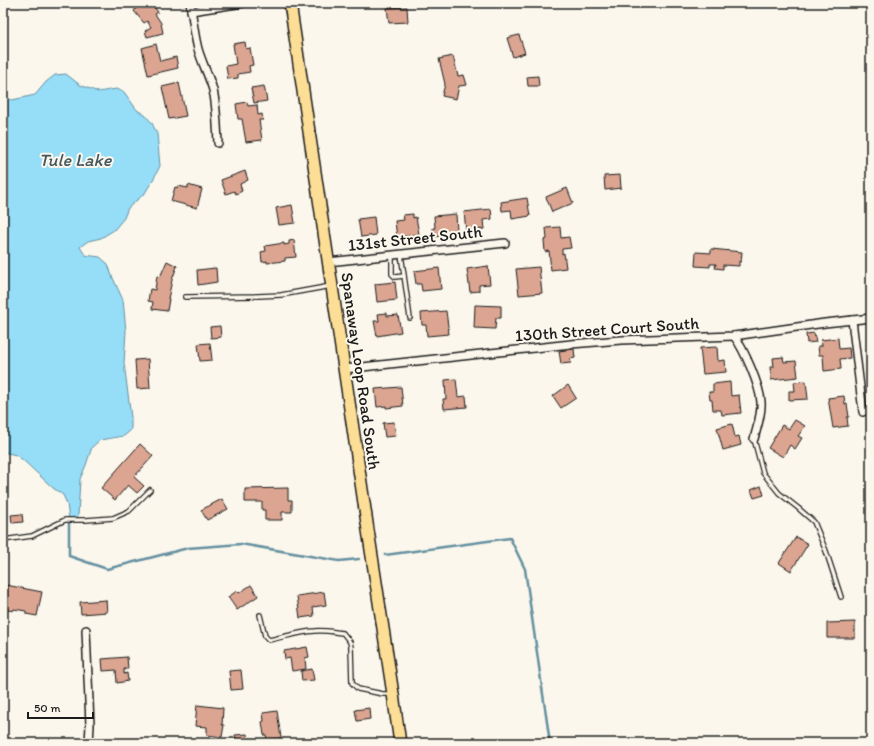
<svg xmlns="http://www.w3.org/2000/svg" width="874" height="746" viewBox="0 0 874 746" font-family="Itim,sans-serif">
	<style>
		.water { fill: #96ddf8; stroke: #6590a0 }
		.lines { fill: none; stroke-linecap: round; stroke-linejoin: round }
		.stream { stroke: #6590a0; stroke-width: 2.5 }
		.building { fill: #dba591; stroke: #1c1c1c }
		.lane-casing { stroke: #1c1c1c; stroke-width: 6 }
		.street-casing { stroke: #1c1c1c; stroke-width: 10 }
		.primary-casing { stroke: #1c1c1c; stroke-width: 14 }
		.lane { stroke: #fbf7ec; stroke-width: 3.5 }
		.street { stroke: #fbf7ec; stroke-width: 7 }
		.primary { stroke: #fdde96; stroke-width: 11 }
		.labels { text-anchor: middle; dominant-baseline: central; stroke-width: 4; stroke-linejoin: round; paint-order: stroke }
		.street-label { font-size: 17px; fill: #1c1c1c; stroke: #fbf7ec }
		.water-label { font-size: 18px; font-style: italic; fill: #41565e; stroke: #fbf7ec }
	</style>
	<rect width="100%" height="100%" fill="#fbf7ec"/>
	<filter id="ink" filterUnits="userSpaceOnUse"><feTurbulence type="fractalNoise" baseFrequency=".025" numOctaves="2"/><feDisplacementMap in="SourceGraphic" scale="8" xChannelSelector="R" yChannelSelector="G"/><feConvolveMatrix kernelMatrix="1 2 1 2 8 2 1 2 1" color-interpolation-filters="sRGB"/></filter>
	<g filter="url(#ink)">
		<polygon class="water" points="66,74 80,85 98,92 116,89 124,92 137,110 145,115 152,123 157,134 158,144 160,166 154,178 145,193 128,208 124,218 114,230 101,238 88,241 80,247 85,255 100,257 108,264 112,276 123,300 126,331 124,363 131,417 131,430 124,436 100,440 92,447 86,465 80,479 78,516 73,523 69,520 67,504 63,495 53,488 24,461 16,455 3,452 3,96 12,100 35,95 46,82 55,75"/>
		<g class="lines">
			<g class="stream">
				<polyline points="69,520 69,556 107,569 188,548 241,544 339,561 359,559"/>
				<polyline points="385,555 510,538 525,569 550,743"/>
				<polyline points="3,741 6,743"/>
			</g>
		</g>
		<g class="building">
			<polygon points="141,3 146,3 148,5 151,3 158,12 155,14 161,23 163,33 147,37 145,31 151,27 147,21 144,23 134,11 137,7 136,6"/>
			<polygon points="407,7 408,22 389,23 387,8"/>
			<polygon points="519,35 525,53 513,57 507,38"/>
			<polygon points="245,42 246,49 250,48 253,65 249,66 250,72 238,74 238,78 228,79 226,66 236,64 233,44"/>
			<polygon points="156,44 160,61 176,57 178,68 148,75 142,48"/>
			<polygon points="453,56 458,76 464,75 467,85 459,86 456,99 442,96 445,84 439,59"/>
			<polygon points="538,76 539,86 528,86 527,77"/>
			<polygon points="179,83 186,116 169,119 162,87"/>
			<polygon points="264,86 267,101 254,103 251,88"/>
			<polygon points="247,102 248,106 257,105 258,115 262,114 263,120 259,120 262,140 246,142 242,119 238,119 236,104"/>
			<polygon points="245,171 248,180 240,184 242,191 236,194 234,191 226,194 221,180"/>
			<polygon points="620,175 621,188 605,190 604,176"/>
			<polygon points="188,185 202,189 197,208 171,201 175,187 177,188 178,186 188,188"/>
			<polygon points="567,188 573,203 552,212 546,197"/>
			<polygon points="527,198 530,216 512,219 511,210 502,211 501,202"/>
			<polygon points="292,205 295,223 279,225 276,208"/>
			<polygon points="491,209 492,219 483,220 484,229 466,231 464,212"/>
			<polygon points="413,214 413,218 416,217 419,234 397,238 395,221 404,220 403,215"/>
			<polygon points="456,214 457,232 450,233 450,235 433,237 433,228 435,228 434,216"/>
			<polygon points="374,217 376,235 361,237 358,219"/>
			<polygon points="560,227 561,238 569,237 571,248 562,249 562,254 564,253 566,268 551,270 549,251 545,252 544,240 547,239 546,228"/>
			<polygon points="294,240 296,257 285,258 285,261 267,263 267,261 262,262 261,252 266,251 265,246 284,243 284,245 289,244 289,241"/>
			<polygon points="711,249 742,252 741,262 739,261 739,266 723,265 723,269 715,268 716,264 710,264 710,267 695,266 696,252 711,253"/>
			<polygon points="167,261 177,266 172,280 168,299 169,299 167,311 152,309 153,302 148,301 150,289 155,290 157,276 160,277"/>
			<polygon points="488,266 490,284 479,285 479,291 470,292 467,269"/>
			<polygon points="539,267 542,293 519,295 516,269"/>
			<polygon points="216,268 217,282 198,285 197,270"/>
			<polygon points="439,268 441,289 422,291 421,284 416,284 414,271"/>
			<polygon points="395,282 397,300 377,302 375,284"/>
			<polygon points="475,305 501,306 501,318 496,318 495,329 474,328"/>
			<polygon points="446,311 449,334 427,336 426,325 422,325 421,313"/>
			<polygon points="387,313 387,316 398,315 401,332 377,336 374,321 379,321 378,314"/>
			<polygon points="220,326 221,337 211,338 210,327"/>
			<polygon points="814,333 816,342 807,343 806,334"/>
			<polygon points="838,338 839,349 849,348 850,358 840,359 841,369 824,371 823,355 819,355 818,346 822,346 821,340"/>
			<polygon points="210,343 212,360 200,361 198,344"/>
			<polygon points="717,347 718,361 725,360 726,372 703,374 700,348"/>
			<polygon points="574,349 575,358 570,359 571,363 561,364 559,351"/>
			<polygon points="783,357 784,362 796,361 798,377 771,380 770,367 774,367 773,358"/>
			<polygon points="148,359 150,388 137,389 135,360"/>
			<polygon points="456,379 458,397 466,396 467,407 444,409 443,399 446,399 445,380"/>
			<polygon points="806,381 808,399 789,400 789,391 795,391 794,382"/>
			<polygon points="730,382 731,396 739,395 741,413 722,415 721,410 713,410 712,400 710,400 709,392 713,392 713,384"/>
			<polygon points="568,385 576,398 561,408 553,396"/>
			<polygon points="401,387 403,406 386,408 386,406 377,407 375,389"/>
			<polygon points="844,396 845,404 847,404 849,417 847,417 848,426 833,428 828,398"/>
			<polygon points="795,420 805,426 798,436 802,438 795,449 790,445 783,457 768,448 782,425 789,429"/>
			<polygon points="394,422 396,436 385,437 383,423"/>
			<polygon points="732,424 735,437 739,436 741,445 723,450 717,428"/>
			<polygon points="140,444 153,456 134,477 144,486 137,493 128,485 115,500 101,488"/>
			<polygon points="761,486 764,495 754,498 751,490"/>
			<polygon points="288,488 288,500 292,500 292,512 282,512 282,520 265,520 265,510 262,510 262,502 245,502 245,489"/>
			<polygon points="222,499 228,509 207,520 201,510"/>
			<polygon points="22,514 23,522 12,523 11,515"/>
			<polygon points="796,537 808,544 791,571 779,563"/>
			<polygon points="6,585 42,592 37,616 26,614 26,611 14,609 13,611 3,609 3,599"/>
			<polygon points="251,585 258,596 237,610 228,597 237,591 239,593"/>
			<polygon points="324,592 326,605 313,607 314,616 300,618 297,596"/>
			<polygon points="106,600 107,612 81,614 80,602"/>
			<polygon points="855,622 855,638 827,638 827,623"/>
			<polygon points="307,647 309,657 305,658 306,669 292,671 290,658 285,659 284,651"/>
			<polygon points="127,657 128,669 124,669 124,674 127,673 128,681 117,683 116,670 103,671 102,659"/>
			<polygon points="312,669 314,680 302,681 301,671"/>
			<polygon points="241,670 243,689 231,690 229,671"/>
			<polygon points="197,705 223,708 222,725 224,725 222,737 207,735 207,727 195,726"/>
			<polygon points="369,708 370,719 357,721 355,710"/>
			<polygon points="277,711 281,738 267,740 266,735 264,735 262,722 264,721 263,713"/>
			<polygon points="247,734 248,743 229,743 229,740 236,740 235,735"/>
		</g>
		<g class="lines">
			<g class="lane-casing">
				<g id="lane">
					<polyline points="401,254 410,318"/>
					<polyline points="392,255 392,274 395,277 404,276"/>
					<polyline points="185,297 258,296 281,295 331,286"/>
					<polyline points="754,439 763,473 779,493 798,508 814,522 826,551 841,597"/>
					<polyline points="3,540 32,536 65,520 86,520 113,518 129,511 150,490"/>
					<path d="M260 615 265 636 269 640C284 637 299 632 315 631 324 630 334 632 343 633L350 642 351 647 352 683 358 689 383 694H392"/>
				</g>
			</g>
			<g class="street-casing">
				<g id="street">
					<path d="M190 3C193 18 194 34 198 49 202 63 209 76 213 90 217 108 217 126 218 143"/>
					<polyline points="191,11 243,3"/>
					<polyline points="328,262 505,243"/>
					<polyline points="852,320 863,412"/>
					<path d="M734 336C744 349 760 386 761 402 762 414 757 427 754 439"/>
					<polyline points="344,369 571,344 621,340 734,336 825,323 871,318"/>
					<polyline points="86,630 90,725 89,743"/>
				</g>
			</g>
			<g class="primary-casing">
				<polyline id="primary" points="290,3 368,530 393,694 400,743"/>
			</g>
			<use href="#lane" class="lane"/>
			<use href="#street" class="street"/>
			<use href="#primary" class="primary"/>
		</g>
	</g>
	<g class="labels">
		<g class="street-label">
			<text transform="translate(415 238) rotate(-6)">131st Street South</text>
			<text transform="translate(607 329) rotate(-4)">130th Street Court South</text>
			<text transform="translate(361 371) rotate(82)">Spanaway Loop Road South</text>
		</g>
		<g class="water-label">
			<text x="75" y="160">Tule Lake</text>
		</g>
	</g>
	<rect width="874" height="746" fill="none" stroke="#fbf7ec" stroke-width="16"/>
	<rect x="8" y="8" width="858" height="730" fill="none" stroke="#1c1c1c" stroke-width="1.5" filter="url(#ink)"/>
	<path d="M28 712v6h65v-6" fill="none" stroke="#1c1c1c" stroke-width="2"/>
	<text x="34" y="712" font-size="12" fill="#1c1c1c" stroke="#fbf7ec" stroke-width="3" paint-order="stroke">50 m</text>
</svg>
